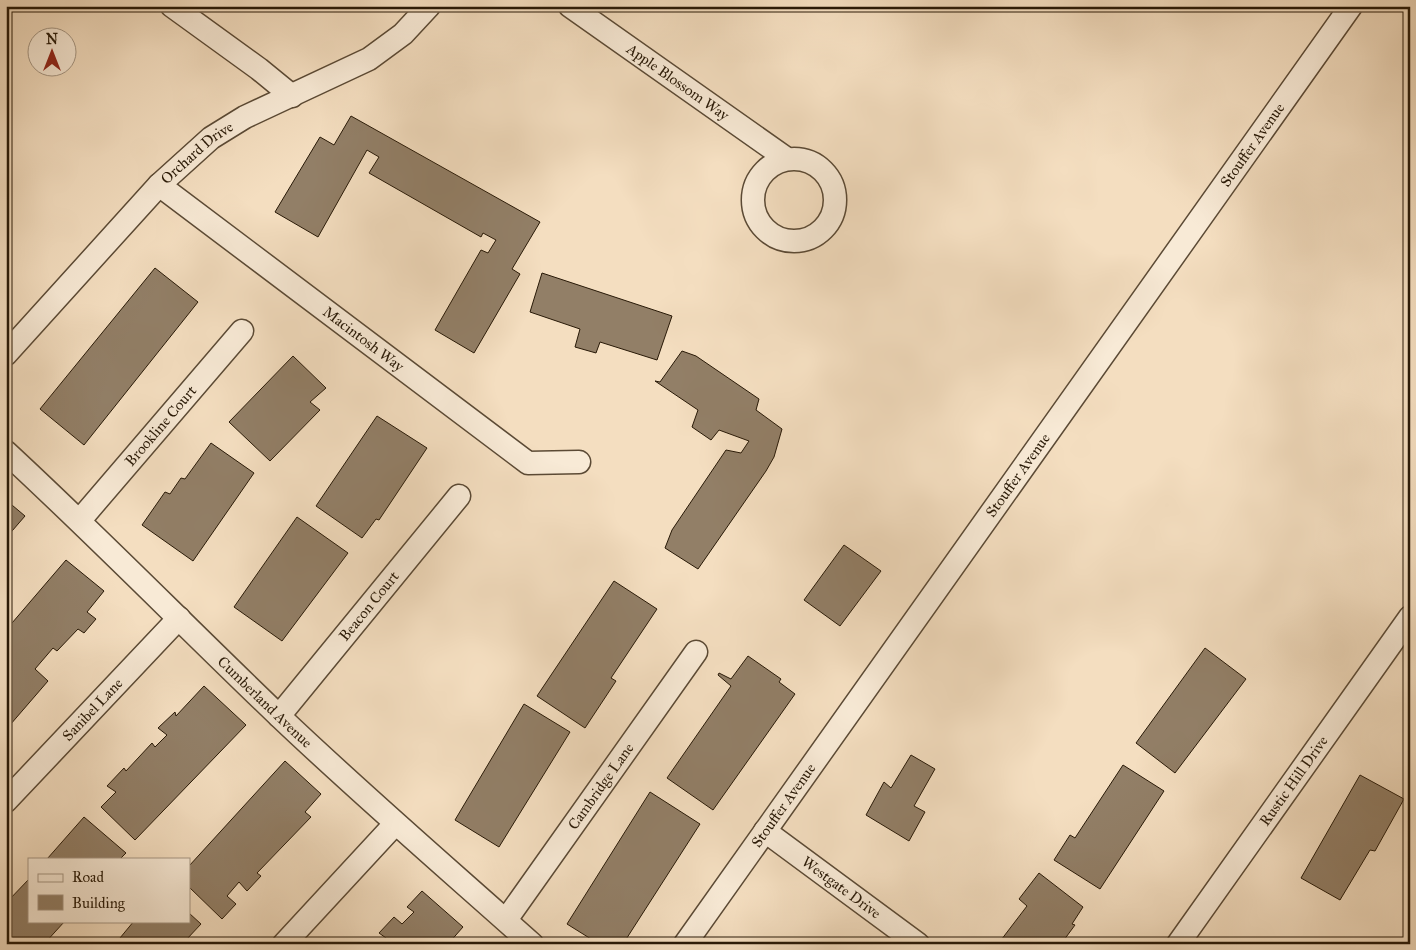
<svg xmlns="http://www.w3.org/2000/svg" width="1416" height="950" viewBox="0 0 1416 950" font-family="'IM FELL Great Primer',serif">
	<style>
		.building { fill: #927f67; stroke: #281907 }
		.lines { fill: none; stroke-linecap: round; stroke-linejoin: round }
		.minor-casing { stroke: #5b4a35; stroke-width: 25 }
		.minor { stroke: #f8ead6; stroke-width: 22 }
		.labels { text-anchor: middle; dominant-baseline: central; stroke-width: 5; stroke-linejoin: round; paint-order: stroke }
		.street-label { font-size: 15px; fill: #281907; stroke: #f8ead6 }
	</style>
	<rect width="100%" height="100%" fill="#f4dec0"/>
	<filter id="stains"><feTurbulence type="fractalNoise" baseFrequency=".004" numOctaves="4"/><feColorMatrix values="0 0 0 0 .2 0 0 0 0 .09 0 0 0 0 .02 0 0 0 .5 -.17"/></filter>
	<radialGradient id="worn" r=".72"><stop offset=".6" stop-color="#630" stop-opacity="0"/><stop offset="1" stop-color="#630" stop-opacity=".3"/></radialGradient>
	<g class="building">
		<polygon points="351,116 540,222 512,269 520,274 474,353 435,330 481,250 488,253 496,240 483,233 481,237 369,173 379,157 367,150 318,237 275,212 320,137 334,145"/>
		<polygon points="155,268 198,302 84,445 40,409"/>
		<polygon points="542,273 672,316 657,360 600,342 596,353 575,347 580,329 530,312"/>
		<polygon points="682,351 696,356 759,399 756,410 782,429 774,457 766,471 698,569 665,548 672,530 726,450 741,453 749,441 719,430 711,440 692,427 698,410 655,381 660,382"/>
		<polygon points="293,356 326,388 310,402 320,410 270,461 229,422"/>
		<polygon points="377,416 427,448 379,520 376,519 362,538 316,506"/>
		<polygon points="211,443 254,473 193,561 142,525 165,492 170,494 181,478 185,479"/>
		<polygon points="6,500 25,516 6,538"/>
		<polygon points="297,517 348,553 282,641 234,607"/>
		<polygon points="844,545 881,571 840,626 804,600"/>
		<polygon points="66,560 104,591 87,612 96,619 84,633 78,629 57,651 53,648 35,669 48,681 10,725 6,722 6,630"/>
		<polygon points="614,581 657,609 611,678 616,681 585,728 537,696"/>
		<polygon points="1205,648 1246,679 1175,773 1136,743"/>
		<polygon points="748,656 781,679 779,682 795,694 713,810 667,778 731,686 718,675 719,673 731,679"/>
		<polygon points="204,686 246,725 135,840 101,807 116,792 107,786 124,768 126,771 152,743 155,747 167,735 158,728 175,712 176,716"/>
		<polygon points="524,704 570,732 499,847 455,820"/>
		<polygon points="911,755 935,769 914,806 925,812 909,841 866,815 884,782 891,788"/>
		<polygon points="285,761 321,794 305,812 311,817 257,873 261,876 247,891 239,882 227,896 236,904 222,919 189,887 189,866"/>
		<polygon points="1123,765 1164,791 1100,889 1054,860 1070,835 1075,838"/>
		<polygon points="1360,775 1404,799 1375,851 1370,850 1340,900 1301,878"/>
		<polygon points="650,792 700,824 623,944 599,944 567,924"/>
		<polygon points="84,817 126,853 120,859 47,859"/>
		<polygon points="1039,873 1083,907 1072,924 1075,925 1061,944 998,944 1027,906 1019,899"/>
		<polygon points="29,879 29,921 65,921 44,944 6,944 6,901 7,902"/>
		<polygon points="422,891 463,927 448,944 381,944 386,938 379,933 394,917 402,924 414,912 407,907"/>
		<polygon points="189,913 201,924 186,940 191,944 115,944 134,921 189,921"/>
	</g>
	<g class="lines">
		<g class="minor-casing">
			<g id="minor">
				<polyline points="172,6 259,69 292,96"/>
				<path id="s1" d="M570 6 787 159"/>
				<circle cx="794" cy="200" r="41"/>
				<path id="s2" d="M159 185 528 463 579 462"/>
				<path id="s3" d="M6 354 159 185 211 138 245 117 369 59 403 34 429 6"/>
				<path id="s4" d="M6 452C99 538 188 629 280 717 362 795 448 869 532 944"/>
				<path id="s5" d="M80 520 242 331"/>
				<path id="s6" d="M279 716 459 496"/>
				<path id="s7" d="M6 801 179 618"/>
				<path id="s8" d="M765 831 918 944"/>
				<path id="s9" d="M506 920 696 652"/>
				<polyline points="284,944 395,824"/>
				<path id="s10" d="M685 944 1351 6"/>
				<path id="s11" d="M1178 944 1410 617"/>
			</g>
		</g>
		<use href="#minor" class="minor"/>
	</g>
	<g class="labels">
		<g class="street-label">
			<text stroke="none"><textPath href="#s1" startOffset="132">Apple Blossom Way</textPath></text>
			<text stroke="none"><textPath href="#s10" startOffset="980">Stouffer Avenue</textPath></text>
			<text stroke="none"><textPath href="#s3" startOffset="278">Orchard Drive</textPath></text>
			<text stroke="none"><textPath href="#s2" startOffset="256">Macintosh Way</textPath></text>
			<text stroke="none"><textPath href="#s5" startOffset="124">Brookline Court</textPath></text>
			<text stroke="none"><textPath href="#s10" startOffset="575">Stouffer Avenue</textPath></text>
			<text stroke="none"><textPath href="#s6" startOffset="142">Beacon Court</textPath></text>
			<text stroke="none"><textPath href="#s4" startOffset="360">Cumberland Avenue</textPath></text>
			<text stroke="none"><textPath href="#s7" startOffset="126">Sanibel Lane</textPath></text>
			<text stroke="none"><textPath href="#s11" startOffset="200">Rustic Hill Drive</textPath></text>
			<text stroke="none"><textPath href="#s9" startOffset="164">Cambridge Lane</textPath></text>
			<text stroke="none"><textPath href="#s10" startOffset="170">Stouffer Avenue</textPath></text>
			<text stroke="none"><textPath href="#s8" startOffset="95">Westgate Drive</textPath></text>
		</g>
	</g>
	<rect width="1416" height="950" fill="none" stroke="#f4dec0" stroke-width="25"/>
	<rect x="8" y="8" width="1401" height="935" fill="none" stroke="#281907" stroke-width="2.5"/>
	<rect x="12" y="12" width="1391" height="925" fill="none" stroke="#281907"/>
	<rect x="28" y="858" width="162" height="65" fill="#f8ead6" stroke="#a59683"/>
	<rect x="38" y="874" width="25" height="8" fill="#f8ead6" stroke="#a59683"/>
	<text x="72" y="882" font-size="15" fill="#281907">Road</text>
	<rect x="38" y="895" width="25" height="15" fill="#927f67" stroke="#a59683"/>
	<text x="72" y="908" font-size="15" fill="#281907">Building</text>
	<g transform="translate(52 52)"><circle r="24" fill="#f8ead6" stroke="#a59683"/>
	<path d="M0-4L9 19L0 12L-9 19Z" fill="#8f2418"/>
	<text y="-8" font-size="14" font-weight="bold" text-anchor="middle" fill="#281907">N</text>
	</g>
	<rect width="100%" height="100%" filter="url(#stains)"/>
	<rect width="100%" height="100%" fill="url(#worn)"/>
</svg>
